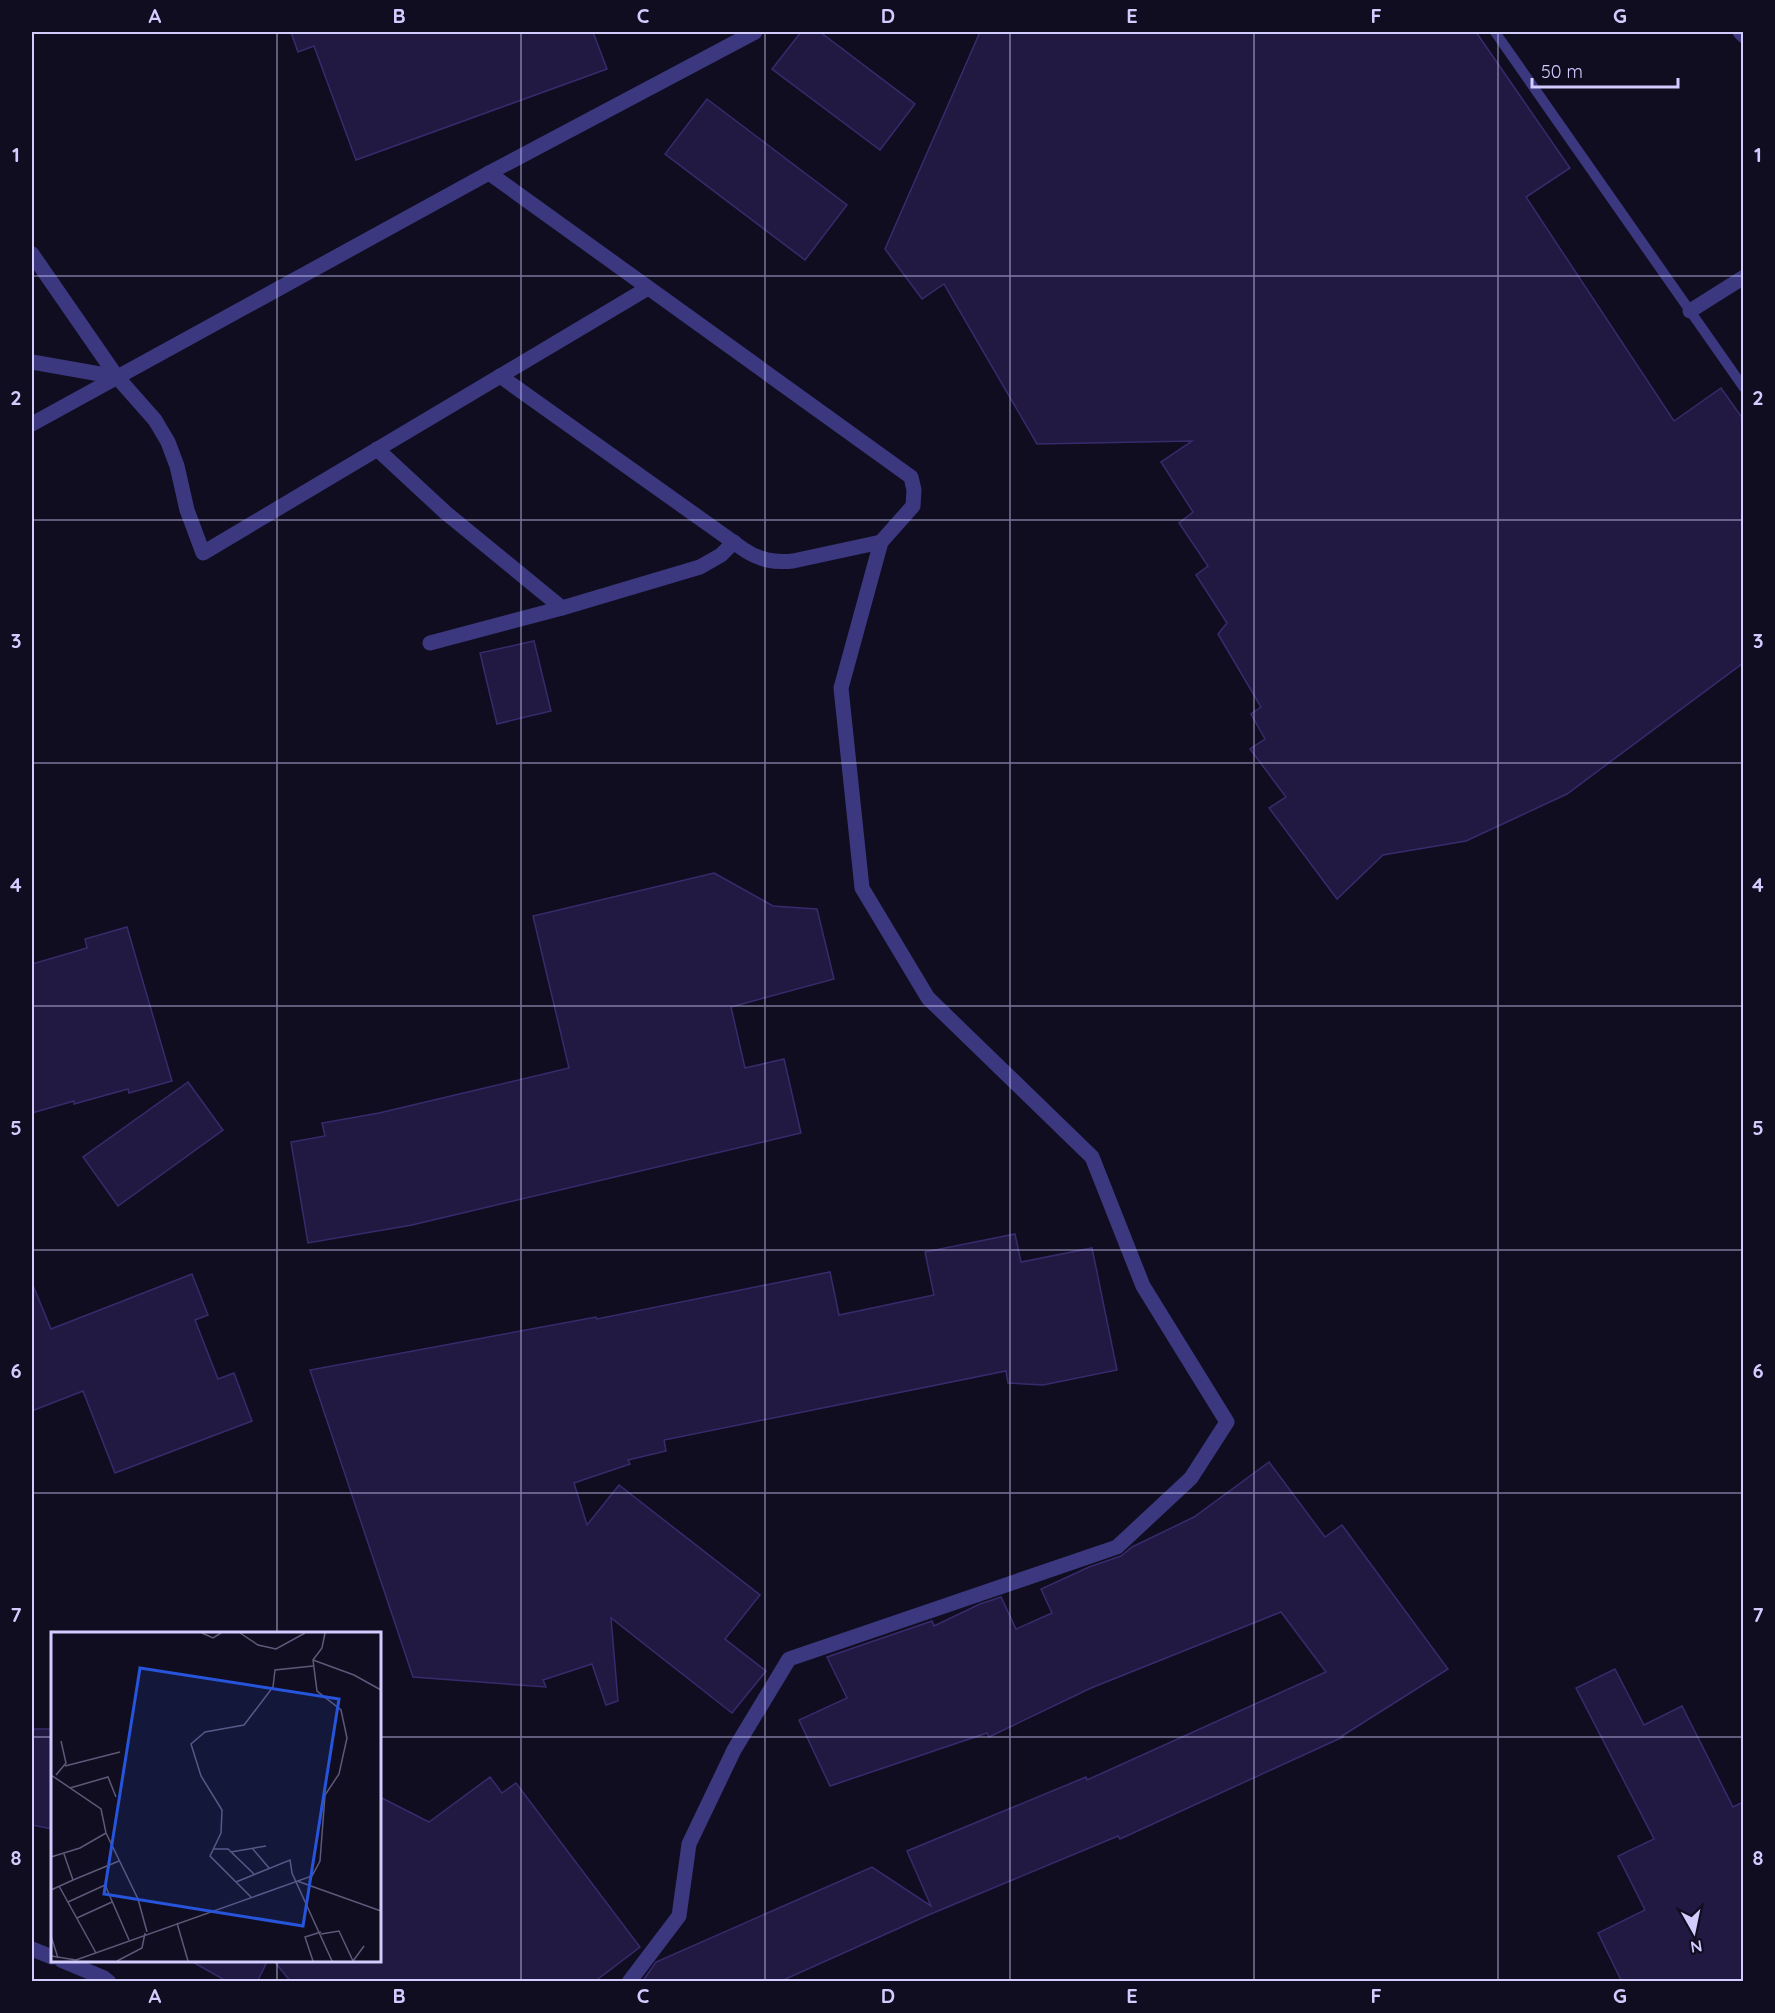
<svg xmlns="http://www.w3.org/2000/svg" width="1775" height="2013" viewBox="0 0 1775 2013" font-family="Quicksand,sans-serif">
	<style>
		.building { fill: #211941; stroke: #382b6d; stroke-width: 1.5 }
		.lines { fill: none; stroke-linecap: round; stroke-linejoin: round }
		.lane { stroke: #3b3880; stroke-width: 10 }
		.street { stroke: #3b3880; stroke-width: 15 }
		.grid { fill: none; stroke: #d2ccff; stroke-width: 1.5; stroke-opacity: 0.55 }
		.inset-road { fill: none; stroke: #5e5979; stroke-width: 1.5 }
		.view { fill: #2654da; fill-opacity: 0.15; stroke: #2654da; stroke-width: 3 }
		.inset-edge { fill: none; stroke: #d2ccff; stroke-width: 3 }
		.neatline { fill: none; stroke: #d2ccff; stroke-width: 2 }
		.grid-label { font-size: 20px; text-anchor: middle; font-weight: bold; fill: #d2ccff }
	</style>
	<rect width="100%" height="100%" fill="#100d20"/>
	<g class="building">
		<polygon points="291,32 593,32 607,69 356,160 314,46 298,52"/>
		<polygon points="801,32 820,32 915,104 880,150 772,69"/>
		<polygon points="980,32 1476,32 1570,168 1526,197 1674,421 1721,388 1743,419 1743,663 1567,794 1466,841 1383,855 1337,899 1269,808 1286,797 1250,749 1265,739 1251,714 1261,707 1218,634 1227,623 1196,575 1208,566 1179,523 1193,512 1161,462 1192,441 1037,444 944,284 922,299 885,249"/>
		<polygon points="707,99 847,205 805,260 665,154"/>
		<polygon points="534,641 551,711 497,724 480,653"/>
		<polygon points="714,873 773,906 817,909 834,979 731,1007 745,1068 784,1059 801,1133 412,1225 308,1243 291,1142 325,1136 322,1123 379,1113 569,1068 533,916"/>
		<polygon points="127,927 172,1081 129,1093 128,1089 74,1104 74,1101 32,1113 32,964 87,948 85,939"/>
		<polygon points="188,1082 223,1130 118,1206 83,1157"/>
		<polygon points="1015,1234 1021,1262 1092,1248 1117,1370 1043,1385 1008,1383 1006,1371 664,1440 666,1451 628,1460 630,1464 574,1483 587,1525 619,1485 760,1595 725,1639 766,1671 732,1713 611,1618 618,1701 606,1705 592,1664 543,1680 546,1687 413,1677 310,1370 596,1317 597,1319 830,1272 839,1315 934,1295 925,1252"/>
		<polygon points="192,1274 208,1315 195,1320 218,1379 234,1373 252,1421 115,1473 83,1391 32,1411 32,1283 51,1329"/>
		<polygon points="1269,1462 1325,1537 1342,1525 1448,1669 1342,1736 1343,1737 1120,1839 1118,1836 926,1916 779,1982 642,1982 656,1962 872,1867 931,1906 907,1851 1086,1777 1087,1780 1326,1672 1281,1612 1091,1688 989,1737 987,1733 830,1786 799,1720 847,1698 827,1657 932,1621 934,1626 980,1604 1001,1597 1016,1629 1052,1613 1041,1589 1089,1567 1121,1556 1132,1547 1194,1517"/>
		<polygon points="1615,1669 1644,1725 1682,1706 1733,1807 1743,1802 1743,1982 1622,1982 1598,1933 1645,1910 1618,1856 1654,1839 1576,1688"/>
		<polygon points="32,1729 52,1729 52,1829 32,1825"/>
		<polygon points="490,1777 502,1793 516,1783 640,1947 594,1982 291,1982 273,1960 380,1960 380,1797 429,1822"/>
		<polygon points="189,1960 268,1960 257,1982 228,1982"/>
	</g>
	<g class="lines">
		<polyline class="lane" points="1495,32 1744,388"/>
		<g class="street">
			<polyline points="1740,32 1744,36"/>
			<polyline points="489,173 911,477 914,490 913,506 881,542 841,688 862,888 928,998 1092,1157 1143,1286 1227,1422 1191,1478 1117,1547 789,1659 734,1750 689,1844 679,1916 629,1982"/>
			<polyline points="32,254 117,377 155,420 168,442 177,466 187,510 203,553 648,288"/>
			<polyline points="1690,311 1744,277"/>
			<polyline points="32,362 117,377"/>
			<path d="M500 376 743 549C759 560 774 563 793 561L881 542"/>
			<polyline points="32,424 489,173 755,32"/>
			<polyline points="377,449 446,513 562,608"/>
			<polyline points="430,643 562,608 700,567 721,555 734,542"/>
			<polyline points="32,1949 52,1957"/>
			<polyline points="61,1960 104,1978 109,1982"/>
		</g>
	</g>
	<path class="grid" d="M277 32V1634M521 32V1982M765 32V1982M1010 32V1982M1254 32V1982M1498 32V1982M32 276H1744M32 520H1744M32 763H1744M32 1006H1744M32 1250H1744M32 1493H1744M32 1737H52M380 1737H1744M277 1960V1982"/>
	<g transform="translate(51 1632)">
		<rect width="330" height="330" fill="#100d20"/>
		<path class="inset-road" d="M151 1 162 6 170 1M189 1 207 13 225 17 254 1M262 28 303 43 330 58M14 134 69 120M0 143 50 177 55 201 87 267 96 300M5 143 15 131 10 109M19 156 57 145 65 165M201 216 218 236M163 217H177L203 242M180 220 215 214M0 225 29 216 55 201M22 248 68 229M246 249 330 279M185 250 239 228 241 241 281 329M8 254 45 321M0 258 22 248 13 222M200 265 159 224 170 201 171 178 150 144 140 112 154 100 193 93 222 55 224 38 262 34M17 270 54 253 78 308M26 286 61 270M126 291 137 329M270 302 288 299 302 329M0 304 7 326M0 324 25 328 261 244 269 229 274 163 288 142 296 106 290 78 266 59 262 28 271 16 274 1M66 329 91 316 94 301M262 329 254 305 270 300M302 329 313 314"/>
		<path class="view" d="M89 36 288 67 252 294 53 262Z"/>
		<rect width="330" height="330" class="inset-edge"/>
	</g>
	<rect width="1775" height="2013" fill="none" stroke="#100d20" stroke-width="66"/>
	<g transform="translate(1694 1932) rotate(171)" stroke="#100d20" stroke-width="4.5" paint-order="stroke">
	<path d="M0-4.5L10 22L0 15L-10 22Z" fill="#d2ccff"/>
	<text y="-9" font-size="16" font-weight="bold" text-anchor="middle" fill="#d2ccff">N</text>
	</g>
	<path d="M1532 78v9h146v-9" fill="none" stroke="#d2ccff" stroke-width="3"/>
	<text x="1541" y="78" font-size="18" fill="#d2ccff" stroke="#100d20" stroke-width="4.5" paint-order="stroke">50 m</text>
	<rect x="33" y="33" width="1709" height="1947" class="neatline"/>
	<g class="grid-label">
		<text x="155" y="23">A</text>
		<text x="399" y="23">B</text>
		<text x="643" y="23">C</text>
		<text x="888" y="23">D</text>
		<text x="1132" y="23">E</text>
		<text x="1376" y="23">F</text>
		<text x="1620" y="23">G</text>
		<text x="16" y="162">1</text>
		<text x="1758" y="162">1</text>
		<text x="16" y="405">2</text>
		<text x="1758" y="405">2</text>
		<text x="16" y="648">3</text>
		<text x="1758" y="648">3</text>
		<text x="16" y="892">4</text>
		<text x="1758" y="892">4</text>
		<text x="16" y="1135">5</text>
		<text x="1758" y="1135">5</text>
		<text x="16" y="1378">6</text>
		<text x="1758" y="1378">6</text>
		<text x="16" y="1622">7</text>
		<text x="1758" y="1622">7</text>
		<text x="16" y="1865">8</text>
		<text x="1758" y="1865">8</text>
		<text x="155" y="2003">A</text>
		<text x="399" y="2003">B</text>
		<text x="643" y="2003">C</text>
		<text x="888" y="2003">D</text>
		<text x="1132" y="2003">E</text>
		<text x="1376" y="2003">F</text>
		<text x="1620" y="2003">G</text>
	</g>
</svg>
